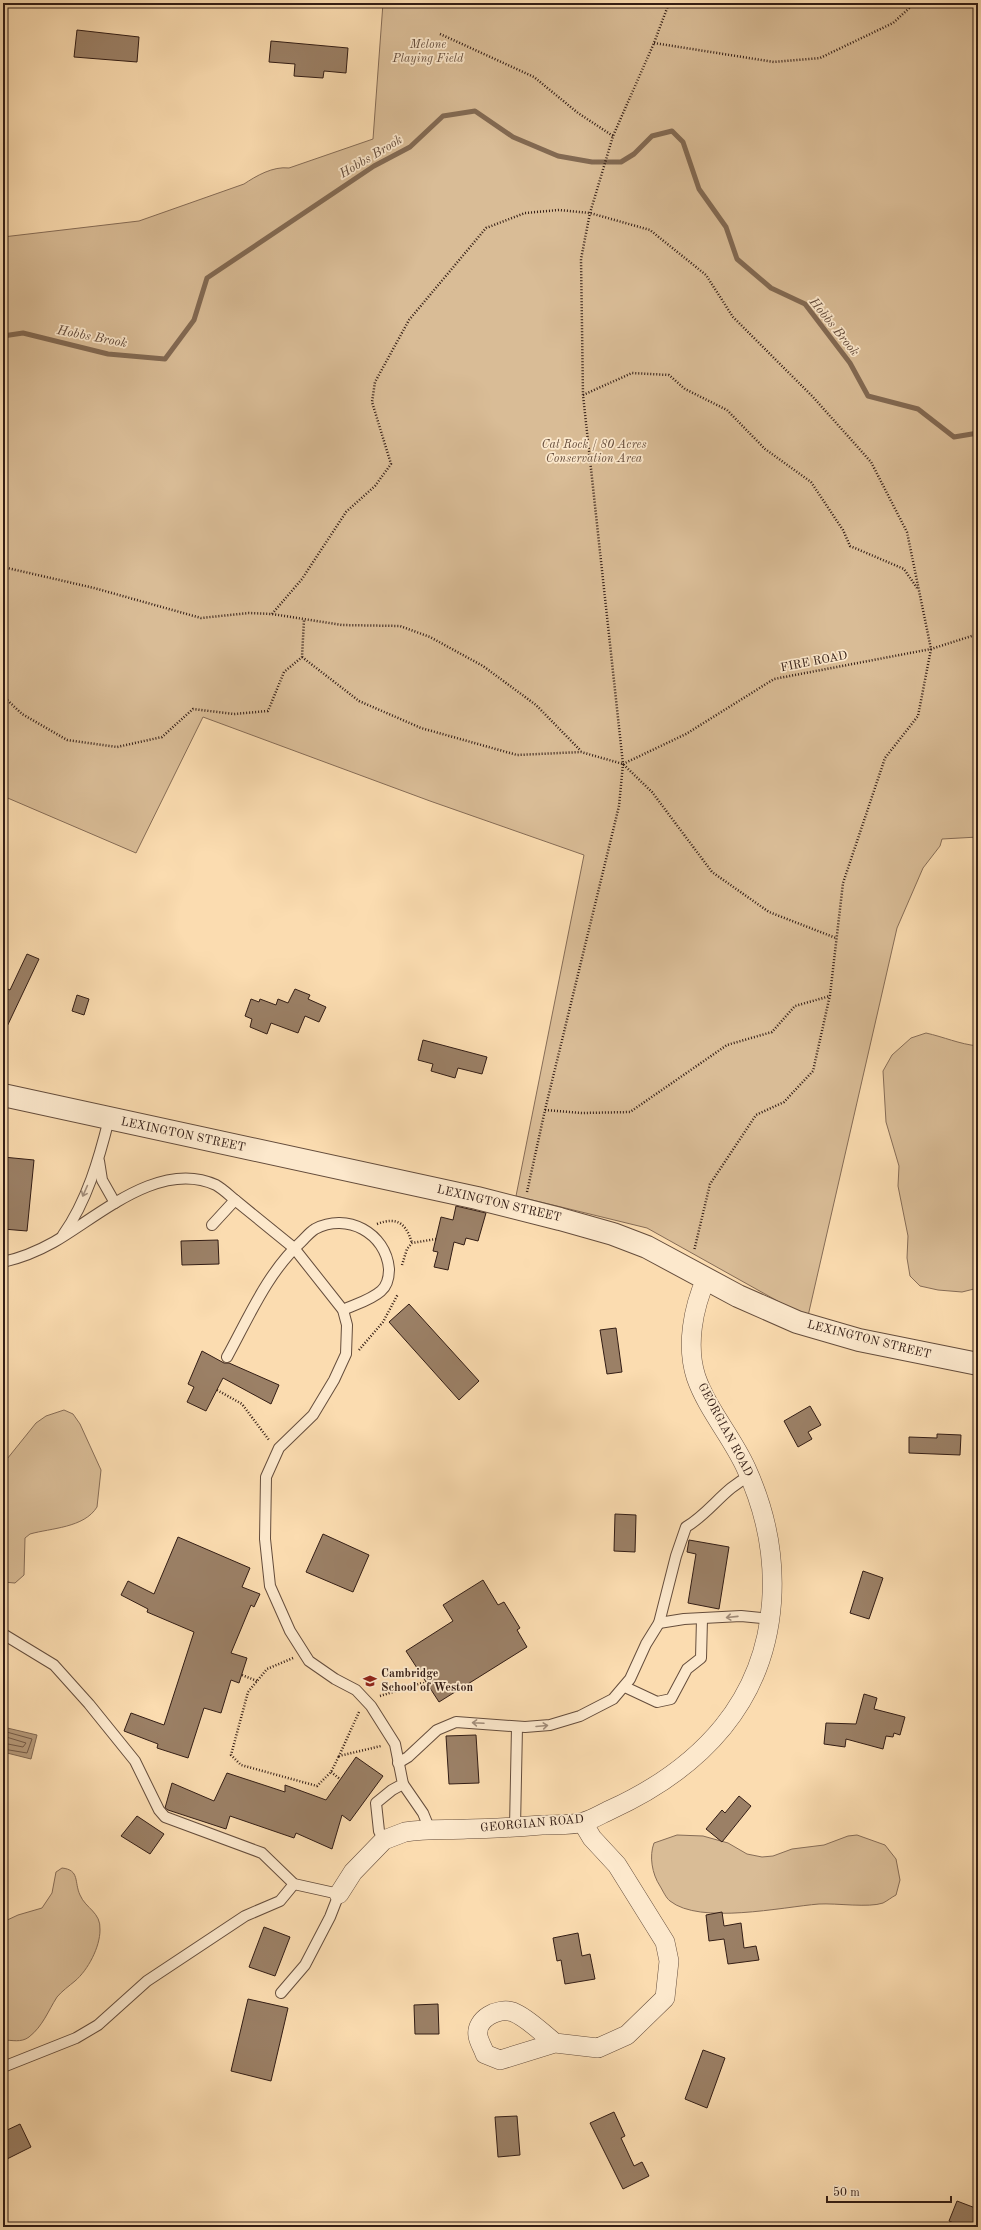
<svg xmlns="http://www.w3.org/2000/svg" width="981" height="2230" viewBox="0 0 981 2230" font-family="'Old Standard TT',serif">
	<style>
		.green { fill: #d9bc96; stroke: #866c56 }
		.water { fill: #b79b7b; stroke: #826952 }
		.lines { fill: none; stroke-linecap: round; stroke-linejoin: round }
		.shore { stroke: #755c48; stroke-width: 1 }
		.stream { stroke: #826952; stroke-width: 5 }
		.building { fill: #9b8066; stroke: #331d15 }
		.service-casing { stroke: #654d3c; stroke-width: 12 }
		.minor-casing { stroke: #654d3c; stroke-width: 20 }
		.tertiary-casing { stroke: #654d3c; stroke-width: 24 }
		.path { stroke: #331d15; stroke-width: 2.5; stroke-dasharray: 1 2; stroke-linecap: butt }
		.service { stroke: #fce8cc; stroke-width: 10 }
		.minor { stroke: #fce8cc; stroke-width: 19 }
		.tertiary { stroke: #fce8cc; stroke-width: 22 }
		.oneway { stroke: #a28d7a }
		.labels { text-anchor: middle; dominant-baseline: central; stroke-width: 3.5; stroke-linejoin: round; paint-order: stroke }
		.park-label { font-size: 12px; font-style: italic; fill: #654d3c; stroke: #fce8cc }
		.street-label { font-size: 12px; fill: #331d15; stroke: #fce8cc }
		.poi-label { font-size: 12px; font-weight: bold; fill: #331d15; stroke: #fce8cc; text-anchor: start }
		.water-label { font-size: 13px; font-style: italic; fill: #614939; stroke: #fce8cc }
	</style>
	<rect width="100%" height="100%" fill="#fbdcb0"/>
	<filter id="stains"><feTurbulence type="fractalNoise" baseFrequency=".005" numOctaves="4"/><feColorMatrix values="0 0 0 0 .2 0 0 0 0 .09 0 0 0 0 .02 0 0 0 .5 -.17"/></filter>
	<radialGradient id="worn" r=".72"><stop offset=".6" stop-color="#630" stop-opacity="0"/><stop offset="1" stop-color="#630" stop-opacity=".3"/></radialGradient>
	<g class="green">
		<path d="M383 3H978V837L942 839 940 846 923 868 897 928 808 1316 799 1313 647 1228 516 1196 584 855 430 801 203 717 136 853 3 796V237L139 221 244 184C256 176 273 166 289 168L373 139Z"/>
		<path d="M926 1033C944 1037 959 1044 978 1046V1288L962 1292 938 1290 920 1286 910 1276 907 1258 908 1236 898 1186 899 1166 886 1122 883 1071 892 1055 911 1038Z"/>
		<path d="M64 1410 73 1414 80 1424 101 1470 97 1507C84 1528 51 1528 30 1534L25 1538 24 1575 15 1583 3 1582V1464L36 1423 46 1416Z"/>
		<path d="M677 1835 703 1836 728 1843 747 1854 762 1857 773 1856 792 1849 824 1845 848 1836 857 1835 885 1845 896 1859 900 1880 896 1895C892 1897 887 1901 883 1903 869 1908 836 1903 819 1904 782 1907 700 1925 670 1901 666 1898 663 1891 660 1886 652 1874 649 1856 654 1843Z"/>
		<path d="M62 1868C80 1870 74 1882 80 1895 86 1909 101 1912 100 1930 100 1947 88 1970 75 1981 69 1986 62 1991 57 1997 48 2011 43 2026 29 2037 21 2043 12 2040 3 2040V1922L18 1915 42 1908 52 1893 56 1872Z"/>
	</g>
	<polygon class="water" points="3,1727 37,1735 31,1759 3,1752"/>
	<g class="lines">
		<g class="shore">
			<polyline points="3,1731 32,1739 27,1753 3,1749"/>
			<polyline points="3,1736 26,1743 23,1747 3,1743"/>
		</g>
		<polyline class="stream" points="3,336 23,333 108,354 165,359 194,320 207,278 374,166 410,147 443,116 475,111 513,137 558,156 592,162 621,162 634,154 652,136 672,131 683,142 699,189 726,227 737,259 771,288 805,304 850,363 868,396 918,409 954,437 978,433"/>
	</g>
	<g class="building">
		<polygon points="77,30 139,37 137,62 74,57"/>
		<polygon points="271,41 348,48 346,73 324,71 323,78 294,76 295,64 269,62"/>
		<polygon points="27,954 39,959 3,1035 3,987 10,990"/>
		<polygon points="295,989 310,995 308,999 326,1007 319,1022 305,1016 298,1033 271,1023 267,1034 250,1027 252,1019 245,1016 251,999 259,1002 260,999 276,1005 278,999 288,1003"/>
		<polygon points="77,995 89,999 84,1015 72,1011"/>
		<polygon points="423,1040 487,1057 482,1074 458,1068 455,1078 431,1071 433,1064 418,1060"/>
		<polygon points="3,1157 34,1160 27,1231 3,1229"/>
		<polygon points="456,1206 486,1213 478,1241 466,1238 464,1245 454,1242 448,1270 434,1267 438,1252 433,1251 441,1217 453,1220"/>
		<polygon points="218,1240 219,1264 182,1265 181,1241"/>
		<polygon points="409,1304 479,1381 459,1400 389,1322"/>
		<polygon points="616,1328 622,1372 607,1374 600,1330"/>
		<polygon points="202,1351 224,1363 229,1363 279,1385 271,1404 223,1378 206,1411 187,1402 194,1387 188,1384"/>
		<polygon points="810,1406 821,1425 808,1432 812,1439 798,1447 784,1421"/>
		<polygon points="937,1434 961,1435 960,1455 909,1453 909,1437 937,1438"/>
		<polygon points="615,1514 636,1515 635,1552 614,1551"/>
		<polygon points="323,1534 369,1555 353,1592 306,1572"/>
		<polygon points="178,1537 250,1568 242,1587 260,1594 254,1607 251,1605 231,1653 247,1658 239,1683 231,1680 221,1713 204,1708 188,1758 157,1748 158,1744 124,1731 131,1713 164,1725 194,1632 147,1612 148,1609 121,1595 128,1581 154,1594"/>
		<polygon points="689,1540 729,1547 719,1609 688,1603 696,1554 687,1552"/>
		<polygon points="863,1571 883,1578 869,1619 850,1613"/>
		<polygon points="483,1580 498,1605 504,1602 520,1628 517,1630 527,1647 439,1702 406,1651 453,1621 443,1605"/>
		<polygon points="864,1694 877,1698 874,1709 905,1717 900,1735 894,1733 893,1737 886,1736 883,1749 846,1739 845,1747 824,1744 826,1723 856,1724"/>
		<polygon points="476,1735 479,1783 449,1784 446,1736"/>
		<polygon points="356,1757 383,1776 350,1821 342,1815 332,1849 296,1833 294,1838 230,1816 226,1829 168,1810 165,1808 172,1783 214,1801 227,1773 285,1792 285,1785 326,1800"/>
		<polygon points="739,1796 751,1806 722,1842 706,1829 722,1810 725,1813"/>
		<polygon points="137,1816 164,1834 150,1854 121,1836"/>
		<polygon points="722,1912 724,1926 741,1923 744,1948 756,1946 759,1960 728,1964 724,1939 709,1941 706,1915"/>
		<polygon points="264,1927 290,1937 275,1976 249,1967"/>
		<polygon points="578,1933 582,1956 590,1954 595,1979 565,1984 561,1960 557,1961 553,1938"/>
		<polygon points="248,1999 288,2008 271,2081 231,2071"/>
		<polygon points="438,2004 439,2034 415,2034 414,2005"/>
		<polygon points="703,2050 725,2058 707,2108 685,2099"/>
		<polygon points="614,2112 625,2136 621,2138 634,2166 642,2162 649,2176 623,2189 590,2123"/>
		<polygon points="517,2116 520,2155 498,2157 495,2117"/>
		<polygon points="20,2124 31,2147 3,2161 3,2132"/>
		<polygon points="957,2201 978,2209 978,2227 963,2227 949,2221"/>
	</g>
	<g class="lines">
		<g class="service-casing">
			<g id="service">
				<polyline points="99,1161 102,1180 115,1203"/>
				<polyline points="235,1200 294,1248 343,1310 347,1325 346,1354 334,1380 313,1415 279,1448 266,1477 265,1539 270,1586 290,1631 309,1661 335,1679 356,1690 371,1706 395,1744 403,1784 392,1790 376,1803 379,1831 384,1840"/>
				<path d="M63 1235C87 1201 99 1159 109 1119"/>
				<path d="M3 1262C21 1258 38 1251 54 1242 99 1216 160 1159 216 1185 223 1189 229 1195 235 1200L212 1225"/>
				<path d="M227 1357C249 1317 267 1273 302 1241 306 1237 310 1232 315 1229 347 1212 386 1233 389 1269 389 1277 388 1285 381 1291 371 1300 356 1304 343 1310"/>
				<polyline points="659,1623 684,1619 741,1616 771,1619"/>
				<polyline points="3,1634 54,1665 89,1704 135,1761 159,1810 165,1817 262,1853 294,1884 339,1894 330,1917 305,1965 281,1993"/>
				<polyline points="625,1687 657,1702 671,1699 687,1669 701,1658 702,1619"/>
				<path d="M398 1763 408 1757 437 1730 456 1722 525 1727 550 1725 580 1716 613 1699 630 1679 646 1644 659 1623 676 1556 686 1527C710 1513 724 1488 750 1476"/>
				<polyline points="403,1784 423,1813 430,1830"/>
				<polyline points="515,1827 517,1727"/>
				<polyline points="3,2067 76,2038 98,2025 147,1981 245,1916 280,1901 294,1884"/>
			</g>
		</g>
		<g class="minor-casing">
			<g id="minor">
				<path d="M339 1894 353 1872 384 1840 405 1832C425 1829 446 1830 467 1829 492 1829 517 1827 542 1825 555 1824 571 1826 583 1822 592 1820 601 1814 610 1810 654 1790 692 1765 723 1727 783 1653 785 1553 746 1468 732 1437 707 1409 696 1377 686 1346 693 1308 706 1279"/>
				<path d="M555 2043C542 2033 528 2018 513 2012 498 2007 475 2019 478 2036 479 2042 483 2048 485 2054L500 2060 555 2043 598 2048 627 2035 665 1998 669 1961 665 1942 617 1865 592 1838 583 1823"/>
			</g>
		</g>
		<g class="tertiary-casing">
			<polyline id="tertiary" points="3,1095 477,1198 560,1219 613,1234 647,1247 738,1296 797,1322 859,1340 978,1364"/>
		</g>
		<g class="path">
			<polyline points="440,34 534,77 578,113 613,136"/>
			<polyline points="654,43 774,62 820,58 893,23 915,3"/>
			<polyline points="583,395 632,373 669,375 685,389 727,410 765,449 811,482 843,530 850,546 904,569 917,588"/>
			<polyline points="3,567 94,588 201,618 249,613 272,614 342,625 400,626 430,637 483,666 536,705 581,751"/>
			<polyline points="272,614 302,579 346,512 375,486 391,464 372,402 375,382 409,320 486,228 525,213 559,210 590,213 650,230 706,275 733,317 813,397 871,462 907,532 931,649 918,716 885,758 843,883 830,995 813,1071 784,1102 756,1115 710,1184 694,1251"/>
			<polyline points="302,657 359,701 421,728 517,755 581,752 623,764 652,792 712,872 769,912 836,938"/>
			<polyline points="3,696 22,714 67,740 117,747 162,737 193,709 234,714 268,711 284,672 302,657 304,620"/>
			<polyline points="623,764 686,734 774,679 931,649 978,634"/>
			<polyline points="545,1110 582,1113 630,1112 727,1045 772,1032 795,1006 830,996"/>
			<polyline points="527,1192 545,1110 619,806 623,764 583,395 581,259 590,213 613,136 654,43 669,3"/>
			<path d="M377 1224C398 1216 406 1224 412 1243"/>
			<polyline points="402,1265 407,1249 412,1243 436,1239"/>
			<polyline points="359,1350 383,1322 398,1294"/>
			<polyline points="217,1390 242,1404 269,1440"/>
			<polyline points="293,1658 267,1669 248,1692 231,1755 241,1765 317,1786 331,1772 339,1756"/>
			<polyline points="242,1675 257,1681"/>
			<polyline points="380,1696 422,1683 427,1684"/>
			<polyline points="359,1712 339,1756 381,1746"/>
			<polyline points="331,1772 340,1779"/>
		</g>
		<use href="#service" class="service"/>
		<use href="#minor" class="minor"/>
		<use href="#tertiary" class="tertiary"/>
	</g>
	<defs><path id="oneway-shaft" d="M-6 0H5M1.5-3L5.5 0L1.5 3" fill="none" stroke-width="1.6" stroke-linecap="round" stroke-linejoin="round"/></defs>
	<g class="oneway">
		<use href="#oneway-shaft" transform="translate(85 1191) rotate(114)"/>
		<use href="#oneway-shaft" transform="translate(732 1617) rotate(174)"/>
		<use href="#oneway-shaft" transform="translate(478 1723) rotate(-177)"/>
		<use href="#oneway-shaft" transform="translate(542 1726) rotate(-5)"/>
	</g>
	<defs>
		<g id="school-bare" transform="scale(1.08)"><path d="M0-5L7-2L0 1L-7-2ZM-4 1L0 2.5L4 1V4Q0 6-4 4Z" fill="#8f2418" stroke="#fce8cc" stroke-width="2.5" paint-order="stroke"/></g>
	</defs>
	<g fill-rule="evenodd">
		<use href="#school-bare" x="370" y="1681"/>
	</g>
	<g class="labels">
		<g class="park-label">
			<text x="428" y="45">Melone<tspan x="428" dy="14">Playing Field</tspan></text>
			<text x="594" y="445">Cat Rock / 80 Acres<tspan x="594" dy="14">Conservation Area</tspan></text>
		</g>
		<g class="street-label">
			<text transform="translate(814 662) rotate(-11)">FIRE ROAD</text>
			<text transform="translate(183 1135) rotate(12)">LEXINGTON STREET</text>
			<text transform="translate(499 1204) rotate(13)">LEXINGTON STREET</text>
			<text transform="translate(869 1340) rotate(14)">LEXINGTON STREET</text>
			<text transform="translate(725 1430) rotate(62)">GEORGIAN ROAD</text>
			<text transform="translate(532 1824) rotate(-5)">GEORGIAN ROAD</text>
		</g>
		<g class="poi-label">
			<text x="381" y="1674">Cambridge<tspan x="381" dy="14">School of Weston</tspan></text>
		</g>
		<g class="water-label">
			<text transform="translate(371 157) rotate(-31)">Hobbs Brook</text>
			<text transform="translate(834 327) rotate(51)">Hobbs Brook</text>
			<text transform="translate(92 337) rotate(11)">Hobbs Brook</text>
		</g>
	</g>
	<rect width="981" height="2230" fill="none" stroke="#fbdcb0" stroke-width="16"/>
	<rect x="4" y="4" width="973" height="2222" fill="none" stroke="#331d15" stroke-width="2"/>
	<rect x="8" y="8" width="965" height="2214" fill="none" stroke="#331d15"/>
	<path d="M827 2196v6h124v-6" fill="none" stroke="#331d15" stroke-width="2"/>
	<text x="833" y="2196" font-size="12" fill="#331d15" stroke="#fce8cc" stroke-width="3" paint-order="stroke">50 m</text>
	<rect width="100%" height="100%" filter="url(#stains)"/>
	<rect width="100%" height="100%" fill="url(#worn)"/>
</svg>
